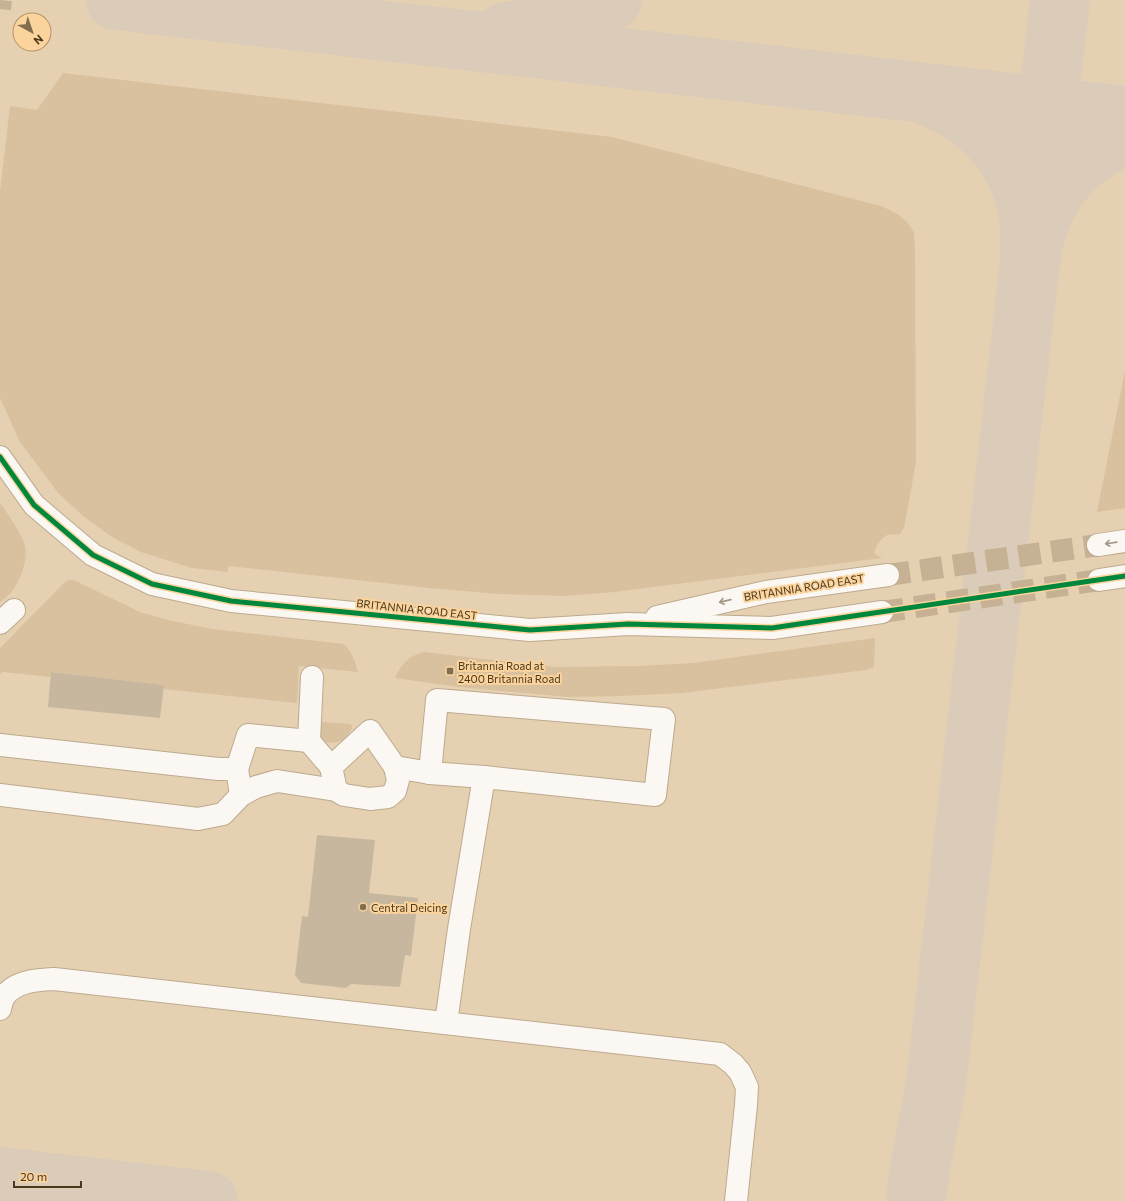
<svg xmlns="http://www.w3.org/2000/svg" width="1125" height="1201" viewBox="0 0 1125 1201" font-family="Commissioner,sans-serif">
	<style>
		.green { fill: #d9c09e }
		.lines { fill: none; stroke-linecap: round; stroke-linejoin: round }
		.taxiway { stroke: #daccb9; stroke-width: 60 }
		.building { fill: #c8b79f }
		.minor-tunnel { stroke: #c6b194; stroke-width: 22; stroke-dasharray: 22 11; stroke-linecap: butt }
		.minor-casing { stroke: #bdaa8f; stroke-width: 24 }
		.minor { stroke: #fbf8f3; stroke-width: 22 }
		.cycleway-casing { stroke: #fbd39c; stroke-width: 8 }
		.cycleway { stroke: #00873e; stroke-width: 5 }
		.oneway { stroke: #a39886 }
		.poi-dot { fill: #816d4f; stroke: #fbd39c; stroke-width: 1.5 }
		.labels { text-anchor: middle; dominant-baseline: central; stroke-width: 4; stroke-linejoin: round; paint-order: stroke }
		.street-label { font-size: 11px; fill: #4b371a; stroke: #fbd39c }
		.poi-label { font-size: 11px; fill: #4b371a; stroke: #fbd39c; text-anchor: start }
	</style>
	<rect width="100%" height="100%" fill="#e5d0b2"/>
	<g class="green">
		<path d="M63 73 612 137 881 206C893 211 907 218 913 231 915 235 914 242 915 246L916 462 904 528 899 535C884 532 879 540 874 553L882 558 614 592 565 596 499 594 430 588 229 566 227 572 192 568 141 552 112 537 83 516 59 494 20 442 0 398V192L10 106 37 110Z"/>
		<polygon points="1125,371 1125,508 1097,512"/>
		<path d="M0 503C7 513 23 535 25 546 28 560 21 578 13 590 10 594 4 599 0 602Z"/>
		<path d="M69 580H74L84 585 140 612 168 620 212 629 344 644C352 652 355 661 358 672L299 666 297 703 164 689V685L51 672 50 677 3 672 0 674V648L64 583Z"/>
		<path d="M875 638 874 667 866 670 682 693 621 696 568 697 459 687 395 678C400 665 410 655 424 652L554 667 638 666 693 663Z"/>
		<path d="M321 722 351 724 352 728C350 732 347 736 344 739 339 743 324 745 321 738 319 733 321 726 321 722Z"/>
	</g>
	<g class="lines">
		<g class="taxiway">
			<polyline points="116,0 1125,116"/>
			<path d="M504 33C544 25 575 16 612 0"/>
			<path d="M930 97C979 115 1019 157 1028 211 1031 226 1031 241 1030 257 1043 194 1068 162 1125 134"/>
			<polyline points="0,1177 208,1201"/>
			<polyline points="916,1201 920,1168 936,1084 1060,0"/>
		</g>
	</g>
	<g class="building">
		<polygon points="51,672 164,685 160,718 48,707"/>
		<polygon points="317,835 375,840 369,893 418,898 411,956 405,955 400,987 351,984 346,988 301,983 295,975 302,916 308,917"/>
	</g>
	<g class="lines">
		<g class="minor-tunnel">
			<polyline points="0,9 1,0"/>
			<polyline points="888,575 1098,545"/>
			<polyline points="882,612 1099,580"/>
		</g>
		<g class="minor-casing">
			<g id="minor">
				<polyline points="0,457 34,505 93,555 152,584 231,601 530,630 628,624 772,628 882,612"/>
				<polyline points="1098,545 1125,541"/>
				<polyline points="1099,580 1125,576"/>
				<polyline points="657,617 766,592 888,575"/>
				<polyline points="0,623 14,610"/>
				<polyline points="312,677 309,741 331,767 370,731 395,767 430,773 437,700 664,719 655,795 484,777 459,929 446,1023"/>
				<polyline points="0,745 218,769 237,769 248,735 309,741"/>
				<polyline points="331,767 336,790 344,795 370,799 388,797 395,791 398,780 395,767"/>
				<polyline points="430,773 484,777"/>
				<polyline points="0,795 198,819 223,814 241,795 237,769"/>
				<polyline points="241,795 256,787 277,781 336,790"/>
				<path d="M0 1009C1 1005 2 1000 4 997 14 981 37 980 54 979L720 1054 733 1064 740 1072 747 1087 746 1105 736 1201"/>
			</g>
		</g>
		<use href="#minor" class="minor"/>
		<g class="cycleway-casing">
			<polyline id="cycleway" points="0,457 34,505 93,555 152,584 231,601 530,630 628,624 772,628 1125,576"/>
		</g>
		<use href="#cycleway" class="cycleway"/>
	</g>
	<defs><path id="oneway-shaft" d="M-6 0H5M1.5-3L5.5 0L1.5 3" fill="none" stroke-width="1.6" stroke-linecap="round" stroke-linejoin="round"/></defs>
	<g class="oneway">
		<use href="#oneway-shaft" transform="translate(1111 543) rotate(172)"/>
		<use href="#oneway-shaft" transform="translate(725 601) rotate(167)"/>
	</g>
	<g class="poi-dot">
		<rect x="446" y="667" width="8" height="8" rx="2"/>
		<circle cx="363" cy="907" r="4"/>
	</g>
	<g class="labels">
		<g class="street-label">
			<text transform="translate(804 587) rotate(-9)">BRITANNIA ROAD EAST</text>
			<text transform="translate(417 609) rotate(6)">BRITANNIA ROAD EAST</text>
		</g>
		<g class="poi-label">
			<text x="458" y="665">Britannia Road at<tspan x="458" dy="13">2400 Britannia Road</tspan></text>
			<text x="371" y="907">Central Deicing</text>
		</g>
	</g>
	<g transform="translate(32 32) rotate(140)"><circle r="19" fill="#fbd39c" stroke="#b59568"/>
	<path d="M0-3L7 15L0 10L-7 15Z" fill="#816d4f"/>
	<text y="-6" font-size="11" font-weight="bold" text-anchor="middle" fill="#4b371a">N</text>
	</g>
	<path d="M14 1181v6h67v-6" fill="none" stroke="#4b371a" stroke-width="2"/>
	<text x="20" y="1181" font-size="12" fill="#4b371a" stroke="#fbd39c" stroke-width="3" paint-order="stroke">20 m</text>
</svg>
